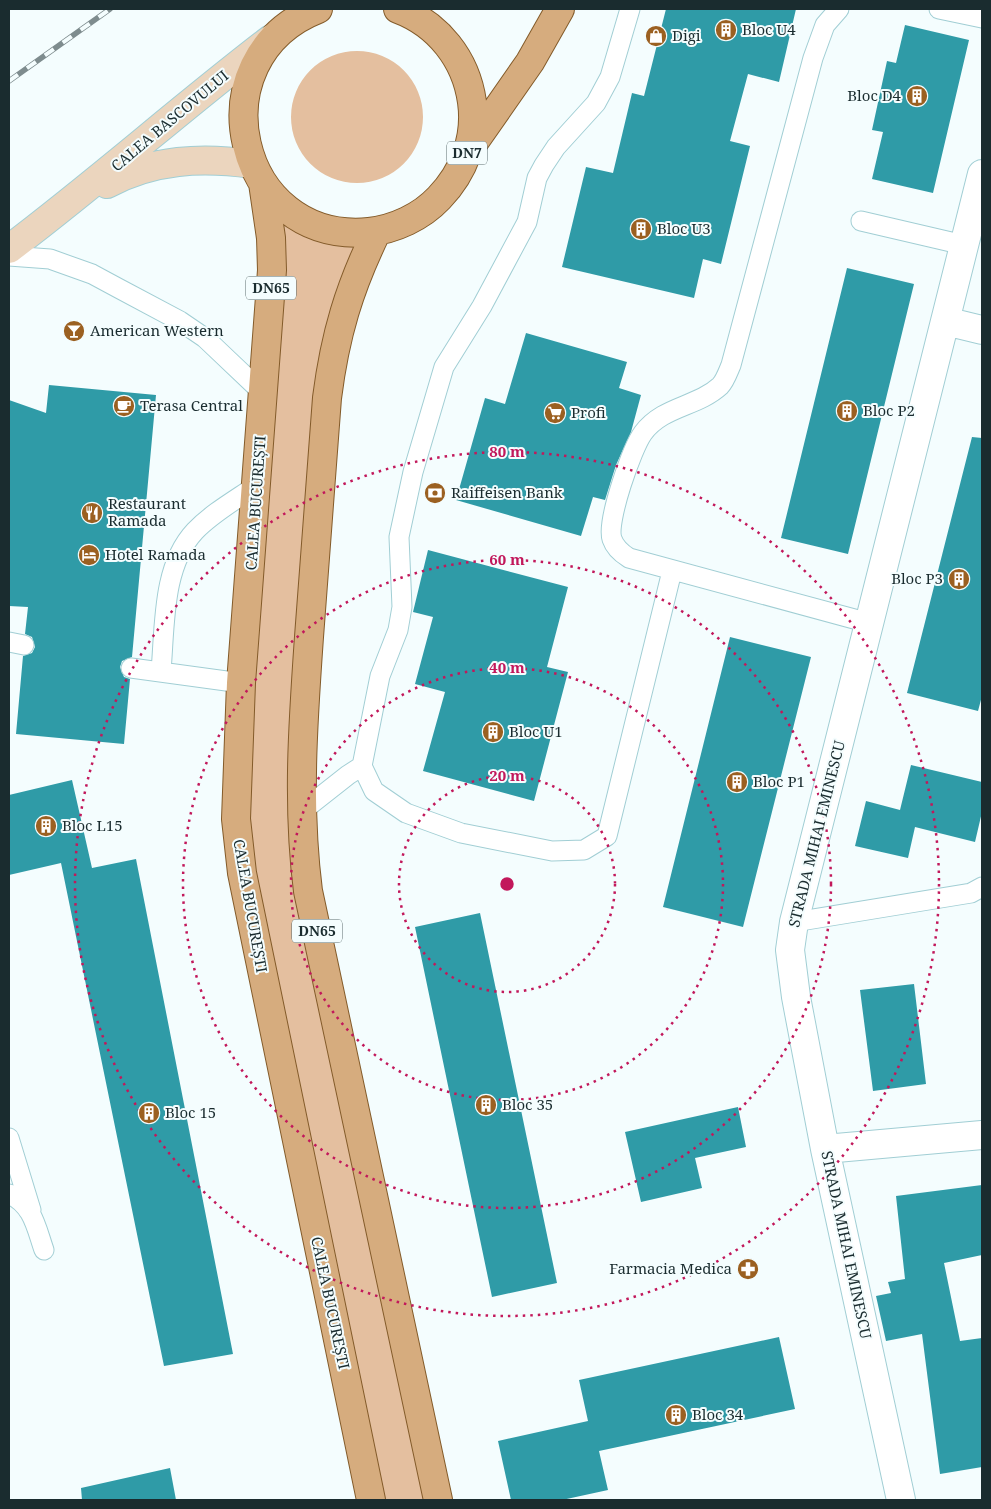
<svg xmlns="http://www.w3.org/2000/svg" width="991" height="1509" font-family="'Noto Serif',serif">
  <rect width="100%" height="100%" fill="#f4fdfe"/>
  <!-- green -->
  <path fill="#e4bf9f" d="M291 117a66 66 0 1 1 132 0a66 66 0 1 1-132 0Z
    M 263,183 L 358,233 L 345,307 L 300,777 L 438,1500 L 371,1500 L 242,873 Z"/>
  <!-- building -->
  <path fill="#2f9ba7" d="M 666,9 L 796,9 L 779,82 L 748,74 L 730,141 L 750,146 L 721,264 L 703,259 L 694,298 L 562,267 L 586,167 L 613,173 L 632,93 L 644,96 Z
    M 905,25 L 969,40 L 933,193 L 872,179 L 883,132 L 872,130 L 887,61 L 896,63 Z
    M 847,268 L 914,284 L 848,554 L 781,538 Z
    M 526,333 L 627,362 L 619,388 L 641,395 L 631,432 L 616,465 L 605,500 L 593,497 L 581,536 L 456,500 L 485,398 L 505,404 Z
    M 49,385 L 156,395 L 132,657 L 122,661 L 120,667 L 124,677 L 130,679 L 124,744 L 16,734 L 23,656 L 32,653 L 35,647 L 32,637 L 25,634 L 28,607 L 9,606 L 9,400 L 46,413 Z
    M 972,437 L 982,438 L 982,696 L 978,711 L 907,693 Z
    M 428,550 L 568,587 L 547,667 L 568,672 L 534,801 L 423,771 L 445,692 L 415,684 L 433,617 L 413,612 Z
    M 730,637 L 811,657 L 743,927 L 663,907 Z
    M 911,765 L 982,782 L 982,812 L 975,842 L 915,827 L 908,858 L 855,846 L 866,801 L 900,810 Z
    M 72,780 L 92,868 L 136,859 L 233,1354 L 164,1366 L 61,863 L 9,875 L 9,795 Z
    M 480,913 L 557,1283 L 492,1297 L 415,927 Z
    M 914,984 L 926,1084 L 873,1091 L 860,990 Z
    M 738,1107 L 746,1147 L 695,1158 L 702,1188 L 641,1202 L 625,1132 Z
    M 982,1185 L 982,1255 L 944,1263 L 960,1341 L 982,1338 L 982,1467 L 940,1474 L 922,1334 L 886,1341 L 876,1296 L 891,1293 L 888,1282 L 905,1279 L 896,1196 Z
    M 779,1337 L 795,1409 L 599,1451 L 608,1490 L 562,1500 L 511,1500 L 498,1441 L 588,1421 L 579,1380 Z
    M 170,1468 L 176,1500 L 82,1500 L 81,1488 Z"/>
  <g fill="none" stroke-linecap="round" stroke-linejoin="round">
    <!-- lane casing -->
    <g stroke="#a1ced4" stroke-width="21">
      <path id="lane" d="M 630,9 L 610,77 L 596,103 L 556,147 L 544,165 L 537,178 L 527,222 L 482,306 L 444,367 L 413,472 L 399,537 L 402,607 L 398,630 L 380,676 L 362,766 L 374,791 L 406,813 L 461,833 L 552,851 L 584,850 L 607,836 L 672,571
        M 839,9 L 825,25 L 813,58 L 731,365 C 728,372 725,381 720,386 C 697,407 663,406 643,433 C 632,448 606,522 612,539 C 615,548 621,553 629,558 L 869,623
        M 939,9 L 982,18
        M 861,221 L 964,245
        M 9,256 L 50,259 L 92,274 L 118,288 L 180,321 L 205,338 L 264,394
        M 9,642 L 24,645
        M 131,668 L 241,683
        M 161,671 C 165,626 162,566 195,531 C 212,513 237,499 257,485
        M 301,812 L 348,775 L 362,766
        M 794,922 L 971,893 L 982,887
        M 9,1138 L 31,1210
        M 9,1194 C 33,1205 36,1227 44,1250"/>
    </g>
    <!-- street casing -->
    <g stroke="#a1ced4" stroke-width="30">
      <path id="street" d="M 945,321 L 982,330
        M 825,1149 L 982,1135
        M 901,1500 L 825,1149 L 796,997 L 790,950 L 794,922 L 982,174"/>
    </g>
    <!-- secondary casing -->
    <g stroke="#a1ced4" stroke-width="30">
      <path id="secondary" d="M 107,184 C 153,159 202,157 252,164
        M 9,249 C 98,182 182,107 271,39"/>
    </g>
    <!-- primary casing -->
    <g stroke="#835b2a" stroke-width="30">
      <path id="primary" d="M 318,9 C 193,58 236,245 369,232 C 395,229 421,217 439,198 C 464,172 477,138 472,102 C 466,59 438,24 398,9
        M 470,148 L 530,62 L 560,9
        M 263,183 L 271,238 L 272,270 L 241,683 L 236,819 L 242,873 L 371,1500
        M 377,231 C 349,288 335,335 327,398 C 321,477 315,557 309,637 C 303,722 297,806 308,891 L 438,1500"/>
    </g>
    <!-- lane -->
    <use href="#lane" stroke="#fff" stroke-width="19"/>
    <!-- street -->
    <use href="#street" stroke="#fff" stroke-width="28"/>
    <!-- secondary -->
    <use href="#secondary" stroke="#ebd5be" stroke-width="28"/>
    <!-- primary -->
    <use href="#primary" stroke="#d6ac7e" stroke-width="28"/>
    <!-- rail casing -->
    <g stroke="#7e8c8e" stroke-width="5.5">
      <path id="rail" d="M 9,81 L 110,9"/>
    </g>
    <!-- rail -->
    <use href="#rail" stroke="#f4fdfe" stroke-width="4" stroke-dasharray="11" stroke-linecap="butt"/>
  </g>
  <!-- distance rings -->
  <g fill="none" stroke="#c2185b" stroke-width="2.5" stroke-dasharray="2.5 5">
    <circle cx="507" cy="884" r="108"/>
    <circle cx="507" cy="884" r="216"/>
    <circle cx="507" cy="884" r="324"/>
    <circle cx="507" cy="884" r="432"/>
  </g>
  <!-- icons -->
  <defs>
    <g id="building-disc" transform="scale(1.125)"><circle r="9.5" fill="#9b6021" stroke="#f4fdfe"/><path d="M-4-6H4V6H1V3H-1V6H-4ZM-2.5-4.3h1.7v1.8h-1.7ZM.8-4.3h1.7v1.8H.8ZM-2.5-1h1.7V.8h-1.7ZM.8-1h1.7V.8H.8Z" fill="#fff"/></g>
    <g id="shop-disc" transform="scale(1.125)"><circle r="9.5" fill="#9b6021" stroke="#f4fdfe"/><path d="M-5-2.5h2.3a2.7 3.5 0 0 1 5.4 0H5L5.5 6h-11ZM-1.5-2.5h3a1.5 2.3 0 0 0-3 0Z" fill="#fff"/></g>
    <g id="bar-disc" transform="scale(1.125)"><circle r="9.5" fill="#9b6021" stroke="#f4fdfe"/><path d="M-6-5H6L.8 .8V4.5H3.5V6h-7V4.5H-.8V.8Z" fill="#fff"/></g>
    <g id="cafe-disc" transform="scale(1.125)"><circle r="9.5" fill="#9b6021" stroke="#f4fdfe"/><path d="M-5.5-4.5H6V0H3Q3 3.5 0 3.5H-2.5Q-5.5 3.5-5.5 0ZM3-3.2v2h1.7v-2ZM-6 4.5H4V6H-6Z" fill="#fff"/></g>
    <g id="supermarket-disc" transform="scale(1.125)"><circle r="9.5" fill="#9b6021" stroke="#f4fdfe"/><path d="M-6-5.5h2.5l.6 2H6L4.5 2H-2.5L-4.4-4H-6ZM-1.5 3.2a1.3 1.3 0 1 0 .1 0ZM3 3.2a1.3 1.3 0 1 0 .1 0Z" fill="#fff"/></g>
    <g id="bank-disc" transform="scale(1.125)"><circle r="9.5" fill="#9b6021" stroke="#f4fdfe"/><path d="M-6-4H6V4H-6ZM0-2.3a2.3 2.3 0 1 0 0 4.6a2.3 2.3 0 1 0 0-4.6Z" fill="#fff"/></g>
    <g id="restaurant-disc" transform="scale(1.125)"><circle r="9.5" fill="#9b6021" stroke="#f4fdfe"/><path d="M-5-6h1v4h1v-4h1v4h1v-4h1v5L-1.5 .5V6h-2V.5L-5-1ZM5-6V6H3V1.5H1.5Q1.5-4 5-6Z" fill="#fff"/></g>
    <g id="hotel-disc" transform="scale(1.125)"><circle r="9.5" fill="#9b6021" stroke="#f4fdfe"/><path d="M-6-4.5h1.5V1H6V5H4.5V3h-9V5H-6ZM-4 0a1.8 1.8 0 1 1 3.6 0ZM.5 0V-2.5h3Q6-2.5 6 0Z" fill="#fff"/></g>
    <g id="pharmacy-disc" transform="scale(1.125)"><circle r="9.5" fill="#9b6021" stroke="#f4fdfe"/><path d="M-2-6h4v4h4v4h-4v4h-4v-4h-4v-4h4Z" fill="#fff"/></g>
  </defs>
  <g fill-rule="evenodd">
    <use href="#building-disc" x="726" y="30"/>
    <use href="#shop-disc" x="656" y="36"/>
    <use href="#building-disc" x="917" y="96"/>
    <use href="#building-disc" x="641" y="229"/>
    <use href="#bar-disc" x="74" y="331"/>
    <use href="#cafe-disc" x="124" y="406"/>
    <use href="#building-disc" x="847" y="411"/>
    <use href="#supermarket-disc" x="555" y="413"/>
    <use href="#bank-disc" x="435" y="493"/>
    <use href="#restaurant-disc" x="92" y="513"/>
    <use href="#hotel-disc" x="89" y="555"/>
    <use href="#building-disc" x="959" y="579"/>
    <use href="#building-disc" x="493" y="732"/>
    <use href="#building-disc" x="737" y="782"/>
    <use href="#building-disc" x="46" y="826"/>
    <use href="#building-disc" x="486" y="1105"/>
    <use href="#building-disc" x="149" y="1113"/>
    <use href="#pharmacy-disc" x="748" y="1269"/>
    <use href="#building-disc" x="676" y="1415"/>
  </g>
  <g text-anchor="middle" stroke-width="4" stroke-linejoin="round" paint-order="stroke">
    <!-- shield labels -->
    <g fill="#f4fdfe" stroke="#5b6b6d" stroke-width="1">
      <rect x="447" y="141.5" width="40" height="23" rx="4"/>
      <rect x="246" y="276.5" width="50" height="23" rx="4"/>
      <rect x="292" y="919.5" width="50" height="23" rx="4"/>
    </g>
    <g font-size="14" font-weight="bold" fill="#1a2c2f">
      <text x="467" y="158">DN7</text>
      <text x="271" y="293">DN65</text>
      <text x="317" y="936">DN65</text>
    </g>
    <!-- poi labels -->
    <g font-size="15" fill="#1a2c2f" stroke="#f4fdfe" text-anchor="start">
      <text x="742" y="35">Bloc U4</text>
      <text x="672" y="41">Digi</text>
      <text x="901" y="101" text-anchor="end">Bloc D4</text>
      <text x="657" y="234">Bloc U3</text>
      <text x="90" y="336">American Western</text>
      <text x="140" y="411">Terasa Central</text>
      <text x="863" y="416">Bloc P2</text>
      <text x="571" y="418">Profi</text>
      <text x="451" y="498">Raiffeisen Bank</text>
      <text x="108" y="509">Restaurant<tspan x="108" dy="17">Ramada</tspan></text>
      <text x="105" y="560">Hotel Ramada</text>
      <text x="943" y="584" text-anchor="end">Bloc P3</text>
      <text x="509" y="737">Bloc U1</text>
      <text x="753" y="787">Bloc P1</text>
      <text x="62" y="831">Bloc L15</text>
      <text x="502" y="1110">Bloc 35</text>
      <text x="165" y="1118">Bloc 15</text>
      <text x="732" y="1274" text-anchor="end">Farmacia Medica</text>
      <text x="692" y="1420">Bloc 34</text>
    </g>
    <!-- street labels -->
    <g font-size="15" fill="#1a2c2f" stroke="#f4fdfe">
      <text transform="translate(170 121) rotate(-40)" y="5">CALEA BASCOVULUI</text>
      <text transform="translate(256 503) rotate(-86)" y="5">CALEA BUCUREȘTI</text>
      <text transform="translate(817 834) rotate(-76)" y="5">STRADA MIHAI EMINESCU</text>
      <text transform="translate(250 906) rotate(80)" y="5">CALEA BUCUREȘTI</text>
      <text transform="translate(846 1245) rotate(78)" y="5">STRADA MIHAI EMINESCU</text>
      <text transform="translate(330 1303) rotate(78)" y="5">CALEA BUCUREȘTI</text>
    </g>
  </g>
  <circle cx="507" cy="884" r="8" fill="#c2185b" stroke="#f4fdfe" stroke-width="2.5"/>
  <g font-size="15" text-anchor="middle" font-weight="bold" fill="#c2185b" stroke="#f4fdfe" stroke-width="4" stroke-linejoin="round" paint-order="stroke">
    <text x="507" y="457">80 m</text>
    <text x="507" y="565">60 m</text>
    <text x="507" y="673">40 m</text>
    <text x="507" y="781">20 m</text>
  </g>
  <!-- border -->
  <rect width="991" height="1509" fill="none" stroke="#1a2c2f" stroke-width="20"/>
</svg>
